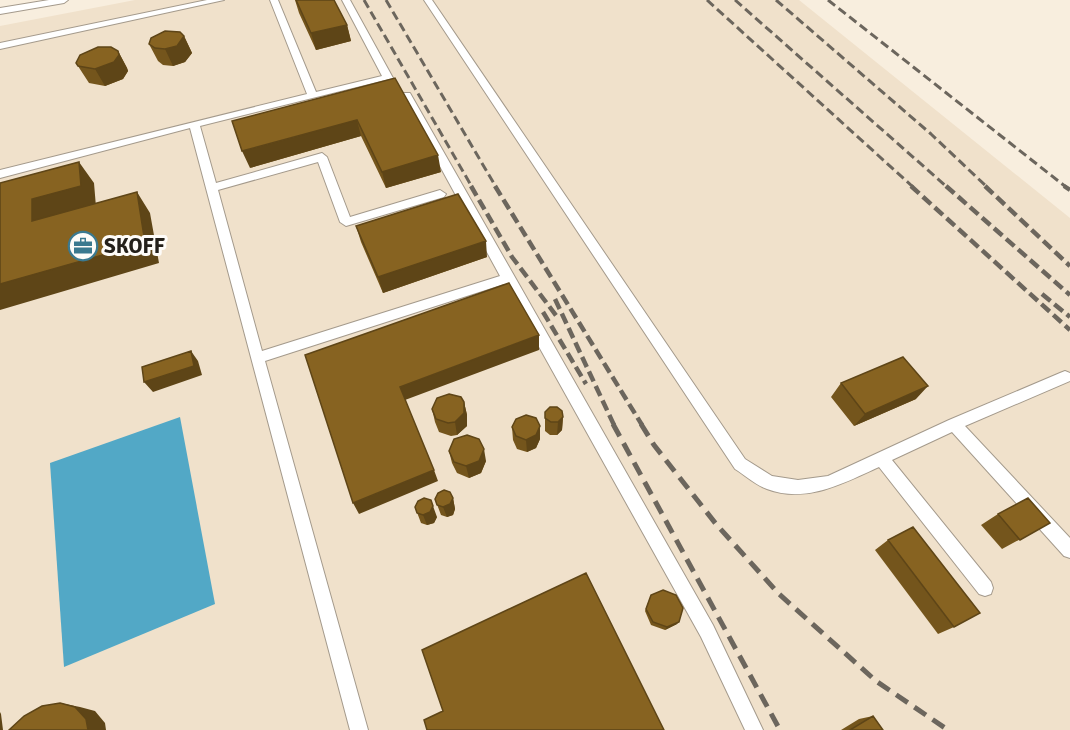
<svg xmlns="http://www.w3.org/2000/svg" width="1070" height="730" font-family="Signika,sans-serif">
  <rect width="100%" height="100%" fill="#f8eede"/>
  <!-- built -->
  <path fill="#f0e1cb" d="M 135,0 L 799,0 L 1070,218 L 1070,730 L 0,730 L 0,26 Z"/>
  <!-- water -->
  <path fill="#52a8c6" d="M 180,417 L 215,604 L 64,667 L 50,463 Z"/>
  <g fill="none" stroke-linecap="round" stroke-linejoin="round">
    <!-- lane casing -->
    <g stroke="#a49a8c" stroke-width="2">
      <path id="lane" d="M 49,0 L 68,0 L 64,3 L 0,14 L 0,8 Z
        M 207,0 L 224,0 L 0,49 L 0,43 Z
        M 270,0 L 278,0 L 316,92 L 382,76 L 342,0 L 350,0 L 393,78 L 200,126 L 216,183 L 322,153 L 327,157 L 350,217 L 440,190 L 446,194 L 444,197 L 346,226 L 340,222 L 318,162 L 218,190 L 262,351 L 500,276 L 401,95 L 402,93 L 410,93 L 713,625 L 763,730 L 745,730 L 701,637 L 504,284 L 265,361 L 368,730 L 350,730 L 190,128 L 0,178 L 0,170 L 307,94 Z
        M 424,0 L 432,0 L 745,459 L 772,476 L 798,480 L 828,476 L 949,420 L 1060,373 L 1065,371 L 1070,373 L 1070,381 L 965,426 L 1070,538 L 1070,558 L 1064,556 L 952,432 L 892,460 L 991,582 L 993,588 L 991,594 L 985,596 L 979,594 L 879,467 C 844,483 806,504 767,489 C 755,485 745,475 735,469 Z"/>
    </g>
    <!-- lane -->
    <use href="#lane" fill="#fff" fill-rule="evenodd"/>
    <!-- rail-far2 -->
    <path stroke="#6c665d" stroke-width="3" stroke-dasharray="9 4.5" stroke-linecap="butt" d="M 364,0 L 472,187
      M 386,0 L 496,187
      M 707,0 L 913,187
      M 735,0 L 947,187
      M 776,0 L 931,134 L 987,187
      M 828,0 L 1066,187"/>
    <!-- rail-far1 -->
    <path stroke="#6c665d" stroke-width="4.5" stroke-dasharray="11 5" stroke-linecap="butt" d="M 471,186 L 512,257 L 558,318
      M 495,186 L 642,425
      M 911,186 L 1070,330
      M 946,186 L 1070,295
      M 985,186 L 1070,266
      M 1064,186 L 1070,190
      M 1042,294 L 1070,317
      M 555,299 L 614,425
      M 543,312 L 586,384"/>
    <!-- rail -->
    <path stroke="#6c665d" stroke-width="5" stroke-dasharray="14 8" stroke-linecap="butt" d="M 613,424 L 780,730
      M 641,424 L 654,445 L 716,524 L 779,594 L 876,681 L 948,730"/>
  </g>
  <!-- wall -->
  <path fill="#74551c" d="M 295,0 L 334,0 L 347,25 L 351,41 L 316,50 L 299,13 Z
    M 184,36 L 192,53 L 185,62 L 173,66 L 163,65 L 158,61 L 149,44 Z
    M 118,51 L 127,68 L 128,71 L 123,79 L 105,86 L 89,83 L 76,63 Z
    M 395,78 L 441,172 L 386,188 L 361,136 L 250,168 Z
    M 356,226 L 487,257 L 383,293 L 361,242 Z
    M 841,383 L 916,399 L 854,426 L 831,397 Z
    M 464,402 L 467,415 L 467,426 L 457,435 L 451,436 L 439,432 L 435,422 L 432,409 Z
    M 545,412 L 563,417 L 562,430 L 557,435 L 550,435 L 545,431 Z
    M 540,426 L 540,439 L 536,448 L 527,452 L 517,449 L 513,440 L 512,427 Z
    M 449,451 L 486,461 L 481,473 L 469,478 L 457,473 L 452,463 Z
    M 453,498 L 455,509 L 453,515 L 447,517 L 441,515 L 435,499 Z
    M 415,507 L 437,517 L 434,523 L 427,525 L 421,523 Z
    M 998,514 L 1050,523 L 1002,549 L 981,525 Z
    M 888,540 L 954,627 L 938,634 L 875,550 Z
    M 651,595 L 677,624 L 665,630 L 651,625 L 645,611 Z
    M 873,716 L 883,730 L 841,730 L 859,719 Z"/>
  <!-- shaded-wall -->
  <path fill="#5e4517" d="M 347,25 L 351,41 L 316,50 L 311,33 Z
    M 184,36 L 192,53 L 185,62 L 173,66 L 165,49 Z
    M 118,51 L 127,68 L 128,71 L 123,79 L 105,86 L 95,69 Z
    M 357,120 L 361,136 L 250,168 L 242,151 Z
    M 438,155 L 441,172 L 386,188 L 382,172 Z
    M 79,162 L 94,183 L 96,207 L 32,221 L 32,199 Z
    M 137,192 L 150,213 L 159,263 L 0,310 L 0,284 Z
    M 486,241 L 487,257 L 383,293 L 378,277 Z
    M 539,335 L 539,350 L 405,400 L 400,387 Z
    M 191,351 L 198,361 L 202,375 L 153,392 L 144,382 Z
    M 928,386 L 916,399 L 854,426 L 865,414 Z
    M 464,402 L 467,415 L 467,426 L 457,435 L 455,422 Z
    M 563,417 L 562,430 L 557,435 L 558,422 Z
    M 540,426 L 540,439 L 536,448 L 527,452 L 526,440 Z
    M 484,449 L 486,461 L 481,473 L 469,478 L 466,466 Z
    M 434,470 L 438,481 L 359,514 L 353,503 Z
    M 453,498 L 455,509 L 453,515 L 447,517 L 443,507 Z
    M 433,506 L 437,517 L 434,523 L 427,525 L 423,515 Z
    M 679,622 L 677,624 L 665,630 L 667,627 Z
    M 60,703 L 80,707 L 95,711 L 105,723 L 106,730 L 88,730 Z
    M 0,712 L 1,714 L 3,730 L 0,730 Z"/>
  <!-- building -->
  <path fill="#876321" stroke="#5e4517" stroke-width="1.5" d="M 296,0 L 334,0 L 347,25 L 311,33 Z
    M 165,31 L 180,32 L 184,36 L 177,46 L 165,49 L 155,48 L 149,44 L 151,38 Z
    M 98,47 L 111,47 L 118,51 L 119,55 L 114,62 L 95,69 L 78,66 L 76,63 L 80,55 Z
    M 395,78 L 438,155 L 382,172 L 357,120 L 242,151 L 232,121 Z
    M 79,162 L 81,186 L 32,199 L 32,221 L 137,192 L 145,243 L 0,284 L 0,183 Z
    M 458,194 L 486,241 L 378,277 L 356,226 Z
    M 509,283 L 539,335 L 400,387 L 434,470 L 353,503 L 305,355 Z
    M 191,351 L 194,366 L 144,382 L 142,367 Z
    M 903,357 L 928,386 L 865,414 L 841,383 Z
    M 449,394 L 461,397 L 464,402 L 464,413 L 455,422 L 448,423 L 436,419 L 432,409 L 437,398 Z
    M 550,407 L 557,407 L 562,411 L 563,417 L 558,422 L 551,422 L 545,418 L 545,412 Z
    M 526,415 L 536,418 L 540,426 L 536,435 L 526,440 L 516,436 L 512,427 L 516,419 Z
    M 467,435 L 479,439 L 484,449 L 479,461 L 466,466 L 454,462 L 449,451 L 454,439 Z
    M 444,490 L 450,492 L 453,498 L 450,504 L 443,507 L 437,505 L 435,499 L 438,493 Z
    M 424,498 L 431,500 L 433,506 L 430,512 L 423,515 L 417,513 L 415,507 L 418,501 Z
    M 1028,498 L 1050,523 L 1020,540 L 998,514 Z
    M 913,527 L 980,613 L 954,627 L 888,540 Z
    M 586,573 L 664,730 L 427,730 L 424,720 L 443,711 L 422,650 Z
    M 663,590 L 676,595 L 683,608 L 679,622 L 667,627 L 653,622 L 646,609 L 651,595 Z
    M 60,703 L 75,707 L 86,719 L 88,730 L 9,730 L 24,716 L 42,706 Z
    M 873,716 L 883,730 L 850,730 Z"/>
  <!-- icons -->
  <defs>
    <g id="office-ring" transform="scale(1.5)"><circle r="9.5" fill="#fefcf9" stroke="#3b798f" stroke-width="1.5"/><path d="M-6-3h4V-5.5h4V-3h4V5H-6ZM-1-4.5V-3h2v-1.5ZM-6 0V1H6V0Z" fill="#3b798f"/></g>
  </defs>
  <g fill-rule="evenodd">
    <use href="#office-ring" x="83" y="246"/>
  </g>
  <g text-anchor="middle" stroke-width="6" stroke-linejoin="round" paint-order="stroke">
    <!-- poi labels -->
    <g font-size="21" font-weight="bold" fill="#24201a" stroke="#fefcf9" text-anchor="start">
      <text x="104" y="253">SKOFF</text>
    </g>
  </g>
</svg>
